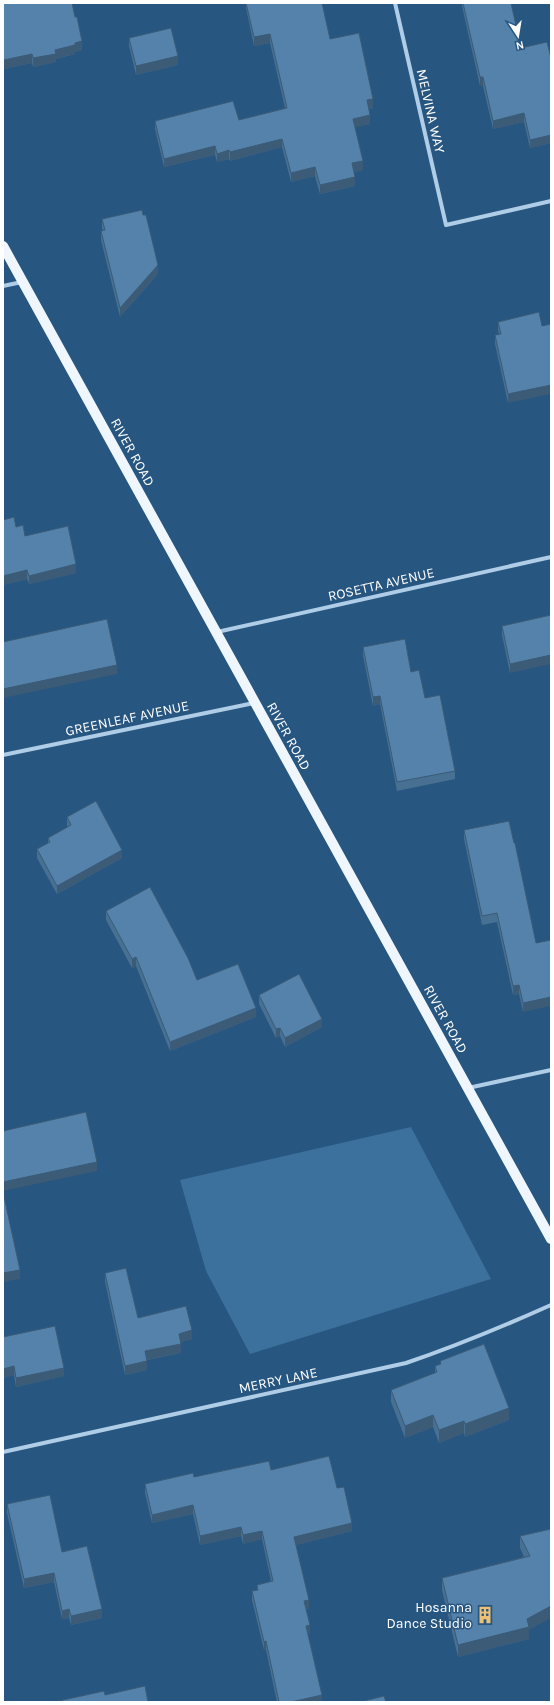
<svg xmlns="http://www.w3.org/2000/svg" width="554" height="1705" font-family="Karla,sans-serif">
  <rect width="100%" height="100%" fill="#275680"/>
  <!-- green -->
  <path fill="#3c709d" d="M 411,1127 L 491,1279 L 250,1354 L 206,1271 L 180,1180 Z"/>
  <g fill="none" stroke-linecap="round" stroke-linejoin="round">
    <!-- street -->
    <path stroke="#afcde6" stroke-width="4" d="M 395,3 L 446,225 L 551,201
      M 3,286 L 22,282
      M 217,632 L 551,557
      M 3,755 L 254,703
      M 468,1088 L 551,1070
      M 3,1452 L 406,1363 C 456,1346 504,1326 551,1305"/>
    <!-- primary -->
    <path stroke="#eff6fd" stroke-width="10" d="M 3,246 L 551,1239"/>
  </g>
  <!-- wall -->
  <path fill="#487092" d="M 3,3 L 82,50 L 75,52 L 75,54 L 56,59 L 56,62 L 33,67 L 32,63 L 4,69 L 3,64 Z
    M 246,3 L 322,3 L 330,39 L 373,108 L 368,109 L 370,124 L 355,127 L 363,170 L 354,172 L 355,186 L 320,194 L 315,176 L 291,182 L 282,147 L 230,161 L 229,159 L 217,162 L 215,155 L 164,167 L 155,129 L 155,121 L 239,120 L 285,108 L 270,43 L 254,46 L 246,8 Z
    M 462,3 L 463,3 L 521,48 L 551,58 L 551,143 L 530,148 L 524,122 L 493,129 L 483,86 L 480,86 L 462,6 Z
    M 129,38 L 178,65 L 136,75 L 129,46 Z
    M 143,215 L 158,274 L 120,317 L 101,240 L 101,231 L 103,231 L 102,228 L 102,219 Z
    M 498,322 L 542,326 L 508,403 L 495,344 L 495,335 L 499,335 L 498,330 Z
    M 3,520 L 16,527 L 25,536 L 76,573 L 29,584 L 27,579 L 3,585 Z
    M 551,615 L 510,673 L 502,635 L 502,626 Z
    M 363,647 L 411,672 L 425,698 L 455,771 L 455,779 L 397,791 L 380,704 L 373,706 L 363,656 Z
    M 67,817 L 122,858 L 57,894 L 37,858 L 37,849 L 48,843 L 48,838 L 68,827 L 67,826 Z
    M 464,830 L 536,943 L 523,1012 L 519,994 L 513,995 L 497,922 L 482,925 L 464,839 Z
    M 106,911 L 197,980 L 256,1017 L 170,1051 L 136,966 L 132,968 L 106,920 Z
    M 259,995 L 322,1027 L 285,1047 L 280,1036 L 276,1038 L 259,1004 Z
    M 105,1273 L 138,1318 L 192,1339 L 181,1342 L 181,1353 L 147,1360 L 147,1370 L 125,1375 L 105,1282 Z
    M 3,1337 L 64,1376 L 16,1387 L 14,1375 L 3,1378 Z
    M 440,1361 L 509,1420 L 465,1437 L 464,1433 L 439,1443 L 433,1427 L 405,1438 L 391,1402 L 391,1390 L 435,1373 L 435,1366 L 440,1364 Z
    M 271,1470 L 337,1488 L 352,1531 L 296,1545 L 309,1608 L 306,1609 L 310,1634 L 308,1634 L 322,1702 L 277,1702 L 266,1650 L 264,1650 L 252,1600 L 252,1591 L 257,1590 L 257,1585 L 271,1581 L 262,1539 L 243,1544 L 241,1536 L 200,1545 L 193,1514 L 152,1523 L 145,1493 L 145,1484 L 194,1477 Z
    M 7,1504 L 62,1552 L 102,1618 L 71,1625 L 69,1618 L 62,1619 L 54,1582 L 24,1588 L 7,1513 Z
    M 551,1529 L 529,1630 L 529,1639 L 458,1657 L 442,1590 L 442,1578 L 524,1557 L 520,1548 L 520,1536 Z"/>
  <!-- shaded-wall -->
  <path fill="#3b5b77" d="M 270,34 L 270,43 L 254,46 L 254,37 Z
    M 82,41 L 82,50 L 75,52 L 75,54 L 56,59 L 56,62 L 33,67 L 33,58 L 75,43 Z
    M 32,54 L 32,63 L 4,69 L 4,60 Z
    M 178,56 L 178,65 L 136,75 L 136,66 Z
    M 480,77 L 483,77 L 483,86 L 480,86 Z
    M 373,99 L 373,108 L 367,109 L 367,100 Z
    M 524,113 L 524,122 L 493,129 L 493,121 Z
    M 370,115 L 370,124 L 353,128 L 353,119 Z
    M 551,135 L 551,143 L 530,148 L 530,140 Z
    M 282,139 L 282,147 L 230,161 L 230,152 Z
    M 215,146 L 215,155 L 164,167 L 164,159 Z
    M 229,150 L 229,159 L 217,162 L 217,154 Z
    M 363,161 L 363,170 L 352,172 L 352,163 Z
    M 315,167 L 315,176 L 291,182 L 291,173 Z
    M 355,177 L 355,186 L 320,194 L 320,185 Z
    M 158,265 L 158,274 L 120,317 L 120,308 Z
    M 551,385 L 551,394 L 508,403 L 508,394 Z
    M 76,564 L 76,573 L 29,584 L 29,576 Z
    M 27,570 L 27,579 L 3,585 L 3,576 Z
    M 551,655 L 551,664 L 510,673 L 510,664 Z
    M 117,665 L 117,674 L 3,698 L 3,689 Z
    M 380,696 L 380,704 L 373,706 L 373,697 Z
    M 122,850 L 122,858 L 57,894 L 57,886 Z
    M 136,957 L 136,966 L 132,968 L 132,959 Z
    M 519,985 L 519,994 L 513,995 L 513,986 Z
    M 551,997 L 551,1006 L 523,1012 L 523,1003 Z
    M 256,1008 L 256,1017 L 170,1051 L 170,1042 Z
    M 322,1019 L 322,1027 L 285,1047 L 285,1038 Z
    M 280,1028 L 280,1036 L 276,1038 L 276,1029 Z
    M 97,1162 L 97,1171 L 3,1191 L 3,1182 Z
    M 20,1270 L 20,1279 L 3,1282 L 3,1273 Z
    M 192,1330 L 192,1339 L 179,1343 L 179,1334 Z
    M 181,1344 L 181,1353 L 145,1360 L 145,1351 Z
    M 147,1361 L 147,1370 L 125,1375 L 125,1366 Z
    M 14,1366 L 14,1375 L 3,1378 L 3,1369 Z
    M 64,1368 L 64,1376 L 16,1387 L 16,1378 Z
    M 509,1408 L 509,1420 L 465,1437 L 465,1424 Z
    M 433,1415 L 433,1427 L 405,1438 L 405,1426 Z
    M 464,1421 L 464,1433 L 439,1443 L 439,1430 Z
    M 193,1505 L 193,1514 L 152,1523 L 152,1515 Z
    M 352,1523 L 352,1531 L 294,1546 L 294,1537 Z
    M 241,1527 L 241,1536 L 200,1545 L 200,1536 Z
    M 262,1531 L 262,1539 L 243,1544 L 243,1535 Z
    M 54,1573 L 54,1582 L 24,1588 L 24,1579 Z
    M 309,1600 L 309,1608 L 304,1610 L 304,1601 Z
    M 551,1606 L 551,1618 L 529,1630 L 529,1639 L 458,1657 L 458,1645 L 527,1619 Z
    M 69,1609 L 69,1618 L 62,1619 L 62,1611 Z
    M 102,1609 L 102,1618 L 71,1625 L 71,1616 Z
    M 310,1625 L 310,1634 L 306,1634 L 306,1626 Z
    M 266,1641 L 266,1650 L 264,1650 L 264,1642 Z
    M 322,1695 L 322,1702 L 291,1702 Z"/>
  <!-- building -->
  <path fill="#5482aa" stroke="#3b5b77" d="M 3,3 L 72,3 L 75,17 L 77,17 L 82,41 L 75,43 L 75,45 L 55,50 L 56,54 L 33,58 L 32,54 L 4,60 L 3,55 Z
    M 246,3 L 322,3 L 330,39 L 359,33 L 373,99 L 367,100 L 370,115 L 353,119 L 363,161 L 352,163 L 355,177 L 320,185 L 315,167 L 291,173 L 282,139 L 230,152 L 229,150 L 217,154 L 215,146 L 164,159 L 155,121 L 233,101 L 239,120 L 287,108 L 270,34 L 254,37 Z
    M 463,3 L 511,3 L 521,48 L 547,42 L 551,58 L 551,135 L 530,140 L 524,113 L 493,121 L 483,77 L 480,77 Z
    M 171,28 L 178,56 L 136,66 L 129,38 Z
    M 142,210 L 143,215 L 146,215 L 158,265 L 120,308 L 101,231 L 105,230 L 102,219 Z
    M 539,312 L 542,326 L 551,324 L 551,385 L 508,394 L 495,335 L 501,334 L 498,322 Z
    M 14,517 L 16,527 L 23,525 L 25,536 L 68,526 L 76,564 L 29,576 L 27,570 L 3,576 L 3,520 Z
    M 551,615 L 551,655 L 510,664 L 502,626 Z
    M 107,619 L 117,665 L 3,689 L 3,642 Z
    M 405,639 L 411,672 L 419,670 L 425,698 L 440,695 L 455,771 L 397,782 L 380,696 L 373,697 L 363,647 Z
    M 96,801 L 122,850 L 57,886 L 37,849 L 50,842 L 48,838 L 71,825 L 67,817 Z
    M 509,821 L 514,843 L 515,843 L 536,943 L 551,940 L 551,997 L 523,1003 L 519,985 L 513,986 L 497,913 L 482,916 L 464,830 Z
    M 150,887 L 188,958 L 197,980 L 238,964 L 256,1008 L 170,1042 L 136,957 L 132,959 L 106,911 Z
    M 299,974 L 322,1019 L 285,1038 L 280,1028 L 276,1029 L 259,995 Z
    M 86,1112 L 97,1162 L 3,1182 L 3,1131 Z
    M 3,1192 L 20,1270 L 3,1273 Z
    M 126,1268 L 138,1318 L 186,1306 L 192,1330 L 179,1334 L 181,1344 L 145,1351 L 147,1361 L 125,1366 L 105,1273 Z
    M 55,1326 L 64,1368 L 16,1378 L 14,1366 L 3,1369 L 3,1337 Z
    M 484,1344 L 509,1408 L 465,1424 L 464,1421 L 439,1430 L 433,1415 L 405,1426 L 391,1390 L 437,1372 L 435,1366 L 441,1364 L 440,1361 Z
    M 329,1456 L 337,1488 L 344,1487 L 352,1523 L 294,1537 L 309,1600 L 304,1601 L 310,1625 L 306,1626 L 322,1695 L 291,1702 L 279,1702 L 266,1641 L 264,1642 L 252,1591 L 258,1590 L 257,1585 L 273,1581 L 262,1531 L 243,1535 L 241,1527 L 200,1536 L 193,1505 L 152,1515 L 145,1484 L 193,1473 L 194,1477 L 269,1461 L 271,1470 Z
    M 50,1495 L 62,1552 L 87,1546 L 102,1609 L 71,1616 L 69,1609 L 62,1611 L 54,1573 L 24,1579 L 7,1504 Z
    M 551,1529 L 551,1606 L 527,1619 L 529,1627 L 458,1645 L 442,1578 L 530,1556 L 520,1536 Z
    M 145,1686 L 148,1702 L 54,1702 L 104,1691 L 105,1695 Z
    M 384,1696 L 386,1702 L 360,1702 Z"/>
  <!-- icons -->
  <defs>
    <g id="building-bare" transform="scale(1.38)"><path d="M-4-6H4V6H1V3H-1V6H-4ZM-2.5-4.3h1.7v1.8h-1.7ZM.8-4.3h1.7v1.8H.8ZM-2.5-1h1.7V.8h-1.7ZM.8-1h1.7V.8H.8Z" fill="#eec075" stroke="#275680" stroke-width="2.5" paint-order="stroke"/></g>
  </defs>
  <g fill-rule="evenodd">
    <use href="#building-bare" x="485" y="1615"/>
  </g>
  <g text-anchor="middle" stroke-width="3" stroke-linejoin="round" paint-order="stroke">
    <!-- street labels -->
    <g font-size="14" fill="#fff" stroke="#275680">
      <text transform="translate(431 111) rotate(77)" y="5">MELVINA WAY</text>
      <text transform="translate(133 452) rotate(61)" y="5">RIVER ROAD</text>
      <text transform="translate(381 584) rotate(-13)" y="5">ROSETTA AVENUE</text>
      <text transform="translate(127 718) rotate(-12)" y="5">GREENLEAF AVENUE</text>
      <text transform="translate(289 736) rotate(61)" y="5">RIVER ROAD</text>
      <text transform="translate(446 1019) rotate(61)" y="5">RIVER ROAD</text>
      <text transform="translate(278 1380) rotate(-12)" y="5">MERRY LANE</text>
    </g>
    <!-- poi labels -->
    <g font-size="14" fill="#fff" stroke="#275680" text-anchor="end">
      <text x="472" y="1612">Hosanna<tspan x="472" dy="16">Dance Studio</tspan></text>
    </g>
  </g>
  <!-- border -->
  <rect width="554" height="1705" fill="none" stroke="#ffffff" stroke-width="8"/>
  <!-- north arrow -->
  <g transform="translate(518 36) rotate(168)" stroke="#275680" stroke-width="3" paint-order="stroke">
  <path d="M0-3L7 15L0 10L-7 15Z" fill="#ffffff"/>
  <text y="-6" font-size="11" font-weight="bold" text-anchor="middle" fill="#ffffff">N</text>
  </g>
</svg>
